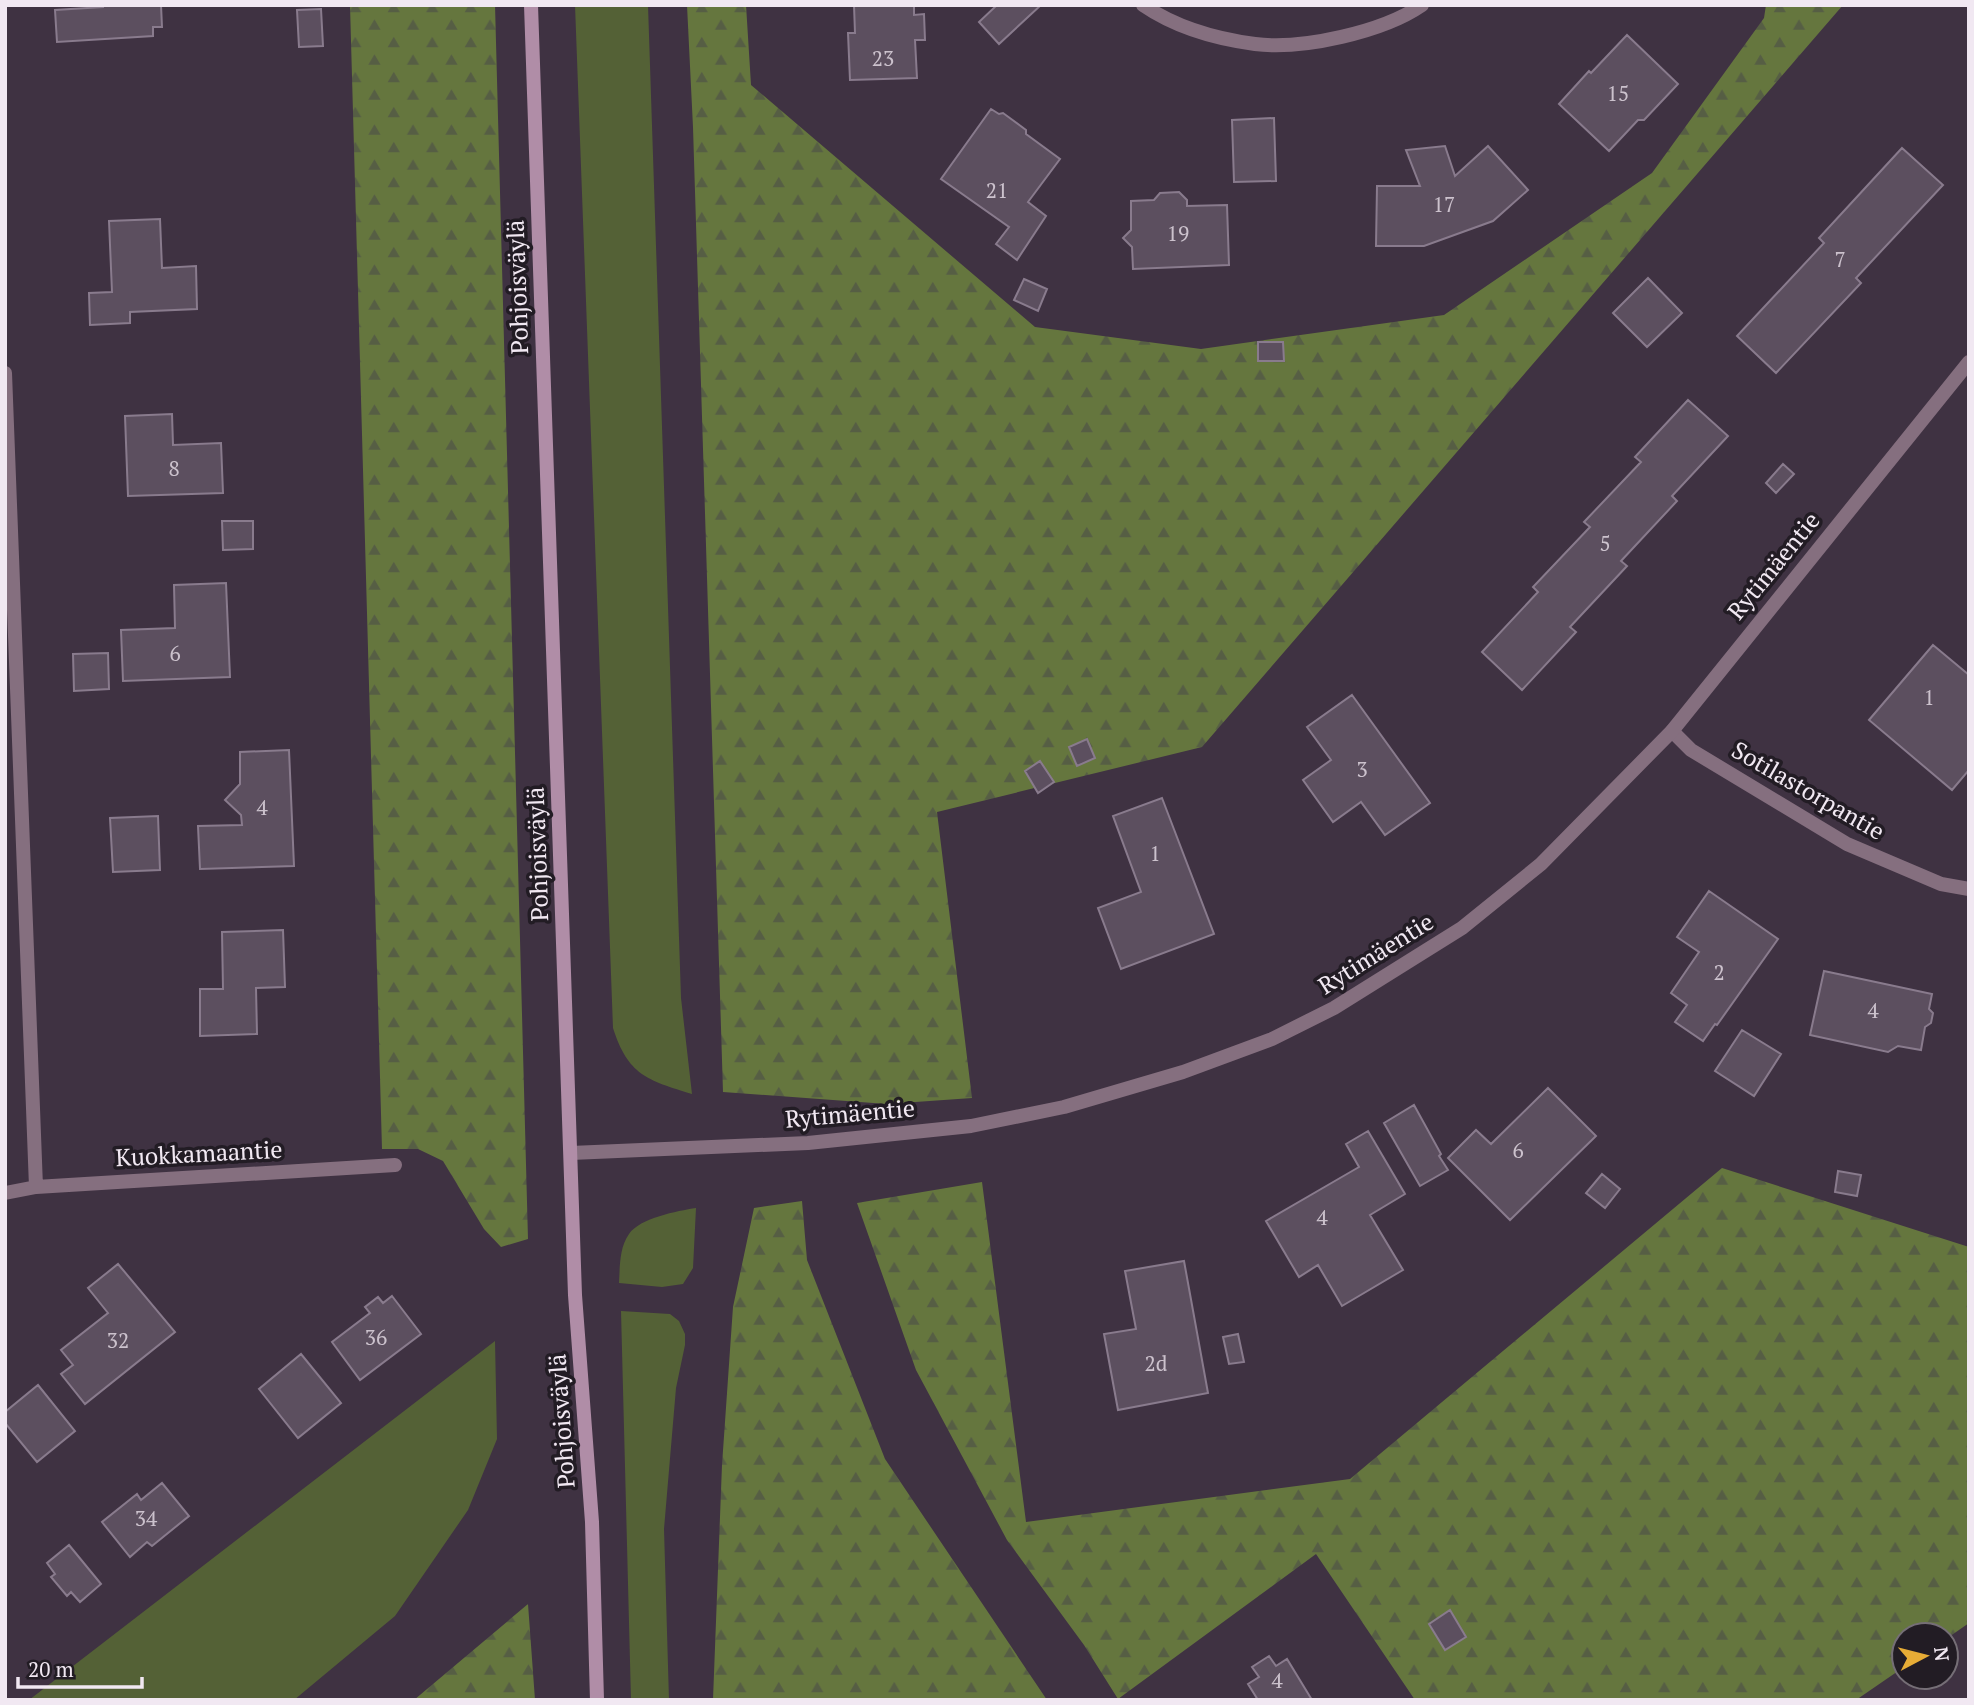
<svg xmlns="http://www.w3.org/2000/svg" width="1974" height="1705" font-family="'PT Serif',serif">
  <defs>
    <pattern id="forest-firs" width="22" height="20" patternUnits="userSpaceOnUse" patternTransform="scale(1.75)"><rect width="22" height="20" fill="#65763e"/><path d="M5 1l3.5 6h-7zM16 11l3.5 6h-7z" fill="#565e44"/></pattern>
  </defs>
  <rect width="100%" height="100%" fill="#3f3242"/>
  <!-- green -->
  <path fill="#546136" d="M 575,5 L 648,5 L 681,998 L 692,1094 C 647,1080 628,1075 613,1028 Z
    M 696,1208 L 693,1268 L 683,1284 L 662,1287 L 619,1283 C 620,1268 619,1248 629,1234 C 640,1218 677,1211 696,1208 Z
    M 621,1311 L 670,1314 L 679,1321 L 685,1334 L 685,1345 L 676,1388 L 664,1529 L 669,1700 L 631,1700 Z
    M 495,1341 L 497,1439 L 468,1510 L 395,1616 L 294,1700 L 29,1700 Z"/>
  <!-- forest -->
  <path fill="url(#forest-firs)" d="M 350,5 L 495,5 L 528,1239 L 501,1247 L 484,1229 L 443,1161 L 418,1149 L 382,1149 Z
    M 687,5 L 746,5 L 751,85 L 1035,327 L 1201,349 L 1444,315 L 1652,173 L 1764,18 L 1766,5 L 1843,5 L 1202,747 L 937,812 L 972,1098 L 887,1104 L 723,1092 L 693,127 Z
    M 1722,1168 L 1969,1247 L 1969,1623 L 1946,1639 L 1946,1635 L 1904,1635 L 1904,1667 L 1856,1700 L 1415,1700 L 1316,1554 L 1118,1699 L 1084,1645 L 1007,1540 L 916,1370 L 857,1203 L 982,1182 L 1026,1522 L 1350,1479 Z
    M 802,1201 L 807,1260 L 885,1459 L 1047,1700 L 713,1700 L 722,1465 L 733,1307 L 754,1208 Z
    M 528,1604 L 535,1700 L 414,1700 Z"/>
  <!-- building -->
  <path fill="#5c4f5f" stroke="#897b8d" stroke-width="2" d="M 103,5 L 161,5 L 162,27 L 153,27 L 153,36 L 57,42 L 55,10 L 103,7 Z
    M 854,5 L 914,5 L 914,15 L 924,14 L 925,40 L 915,40 L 917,78 L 850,80 L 848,33 L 855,33 Z
    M 997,5 L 1041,5 L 999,44 L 979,22 Z
    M 321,9 L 323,46 L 299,47 L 297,10 Z
    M 1627,35 L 1678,84 L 1644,120 L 1638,120 L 1609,151 L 1559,104 L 1589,71 L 1591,73 Z
    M 991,109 L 999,114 L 1003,113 L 1026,130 L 1026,134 L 1060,159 L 1028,202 L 1046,216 L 1017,260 L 996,244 L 1009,227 L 941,179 Z
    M 1274,118 L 1276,181 L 1234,182 L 1232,120 Z
    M 1445,146 L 1455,176 L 1488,146 L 1528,190 L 1493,221 L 1424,246 L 1376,246 L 1377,186 L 1420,186 L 1406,150 Z
    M 1902,148 L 1943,185 L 1856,278 L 1861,283 L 1776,373 L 1737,336 L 1824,243 L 1819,238 Z
    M 1179,192 L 1187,200 L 1187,206 L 1227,205 L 1229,265 L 1133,269 L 1132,247 L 1123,238 L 1131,230 L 1131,201 L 1154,200 L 1160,193 Z
    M 160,219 L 162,268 L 196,266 L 197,309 L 130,312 L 130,323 L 90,325 L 89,293 L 112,292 L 109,221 Z
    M 1648,278 L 1682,313 L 1647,347 L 1613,313 Z
    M 1024,279 L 1047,289 L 1038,311 L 1014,300 Z
    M 1258,342 L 1283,342 L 1284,361 L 1258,361 Z
    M 1688,400 L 1728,436 L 1672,496 L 1677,501 L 1621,561 L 1627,566 L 1570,627 L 1576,632 L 1522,690 L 1482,652 L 1538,592 L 1533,587 L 1590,527 L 1584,522 L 1641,462 L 1635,457 Z
    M 172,414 L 173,445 L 221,443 L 223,493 L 128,496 L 125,416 Z
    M 1783,464 L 1794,474 L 1776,493 L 1766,483 Z
    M 222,521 L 253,521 L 253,549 L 223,550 Z
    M 226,583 L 230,677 L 123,681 L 121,630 L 175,628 L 174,585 Z
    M 1933,645 L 1969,675 L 1969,770 L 1952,790 L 1869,720 Z
    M 108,653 L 109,689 L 74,691 L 73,654 Z
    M 1352,695 L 1430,803 L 1385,835 L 1361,802 L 1333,822 L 1303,780 L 1331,760 L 1307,727 Z
    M 1087,739 L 1095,758 L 1077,766 L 1069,747 Z
    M 289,750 L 294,866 L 200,869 L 198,826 L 242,825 L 241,815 L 225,800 L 240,784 L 240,752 Z
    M 1040,761 L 1054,782 L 1038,793 L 1025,771 Z
    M 1162,798 L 1214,934 L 1121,969 L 1098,908 L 1141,892 L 1113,816 Z
    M 158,816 L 160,870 L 113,872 L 110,818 Z
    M 1709,891 L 1778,939 L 1717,1025 L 1715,1024 L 1703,1041 L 1675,1022 L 1687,1005 L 1671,993 L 1699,952 L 1677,937 Z
    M 283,930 L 285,987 L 256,988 L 257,1034 L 200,1036 L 200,989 L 223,989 L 222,932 Z
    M 1824,971 L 1932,994 L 1929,1009 L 1933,1013 L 1931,1023 L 1925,1027 L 1921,1050 L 1898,1046 L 1888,1052 L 1810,1035 Z
    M 1742,1030 L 1781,1054 L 1754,1096 L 1715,1071 Z
    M 1548,1088 L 1596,1136 L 1510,1220 L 1448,1158 L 1476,1130 L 1491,1144 Z
    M 1414,1105 L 1441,1154 L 1439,1156 L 1448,1170 L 1420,1186 L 1384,1123 Z
    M 1368,1131 L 1405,1194 L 1370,1215 L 1403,1270 L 1342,1306 L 1318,1265 L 1299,1277 L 1266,1221 L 1359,1167 L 1346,1144 Z
    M 1838,1171 L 1861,1175 L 1857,1196 L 1835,1192 Z
    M 1602,1174 L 1620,1189 L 1605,1208 L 1586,1193 Z
    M 1184,1261 L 1208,1393 L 1118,1410 L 1104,1334 L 1136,1329 L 1125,1271 Z
    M 118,1264 L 175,1332 L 85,1404 L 61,1374 L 73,1365 L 61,1350 L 108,1313 L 88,1288 Z
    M 392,1296 L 421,1334 L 360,1380 L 332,1342 L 370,1313 L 365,1307 L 378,1297 L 383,1303 Z
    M 1238,1334 L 1244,1362 L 1229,1364 L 1223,1337 Z
    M 301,1354 L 341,1403 L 298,1438 L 259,1389 Z
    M 38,1385 L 75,1431 L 37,1462 L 5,1423 L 5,1412 Z
    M 162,1483 L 189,1516 L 152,1546 L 147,1542 L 130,1557 L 102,1522 L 137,1494 L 141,1500 Z
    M 69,1545 L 101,1584 L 80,1602 L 71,1592 L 67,1596 L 51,1577 L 55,1574 L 47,1563 Z
    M 1450,1610 L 1466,1637 L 1445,1650 L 1429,1624 Z
    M 1269,1656 L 1276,1666 L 1287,1659 L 1312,1700 L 1258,1700 L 1248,1684 L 1259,1677 L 1252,1667 Z"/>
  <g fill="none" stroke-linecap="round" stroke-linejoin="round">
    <!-- minor -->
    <path stroke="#856f7f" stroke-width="14" d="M 1143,5 C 1175,27 1217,39 1255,44 C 1302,50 1383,32 1422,5
      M 5,373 L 36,1187
      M 1672,731 L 1691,750 L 1847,844 L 1941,884 L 1969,889
      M 5,1193 L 36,1187 L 395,1165"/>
    <!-- tertiary -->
    <path stroke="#856f7f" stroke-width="14" d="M 571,1153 L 808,1143 L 971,1126 L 1064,1107 L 1183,1072 L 1272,1039 L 1334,1008 L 1462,928 L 1541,864 L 1672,731 L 1969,362"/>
    <!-- secondary -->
    <path stroke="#b08da7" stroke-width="14" d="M 531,5 L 575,1295 L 592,1522 L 597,1700"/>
  </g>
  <g text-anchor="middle" stroke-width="7" stroke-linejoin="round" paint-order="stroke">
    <!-- number labels -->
    <g font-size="21" fill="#ccc2cd">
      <text x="883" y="66">23</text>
      <text x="1618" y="101">15</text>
      <text x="997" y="198">21</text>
      <text x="1444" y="212">17</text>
      <text x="1178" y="241">19</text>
      <text x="1840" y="267">7</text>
      <text x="174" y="476">8</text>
      <text x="1605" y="551">5</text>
      <text x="175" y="661">6</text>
      <text x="1929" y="705">1</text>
      <text x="1362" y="777">3</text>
      <text x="262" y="815">4</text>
      <text x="1155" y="861">1</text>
      <text x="1719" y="980">2</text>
      <text x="1873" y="1018">4</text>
      <text x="1518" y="1158">6</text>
      <text x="1322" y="1225">4</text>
      <text x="376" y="1345">36</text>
      <text x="118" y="1348">32</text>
      <text x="1156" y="1371">2d</text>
      <text x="146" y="1526">34</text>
      <text x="1277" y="1688">4</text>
    </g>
    <!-- street labels -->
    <g font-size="24" fill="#f1e8f2" stroke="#221c24">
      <text transform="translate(518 287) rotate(-92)" y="8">Pohjoisväylä</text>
      <text transform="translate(1774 566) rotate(-51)" y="8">Rytimäentie</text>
      <text transform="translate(1808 791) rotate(30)" y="8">Sotilastorpantie</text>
      <text transform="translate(538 854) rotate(-92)" y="8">Pohjoisväylä</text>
      <text transform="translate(1376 954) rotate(-32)" y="8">Rytimäentie</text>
      <text transform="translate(850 1114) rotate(-5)" y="8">Rytimäentie</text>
      <text transform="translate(199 1154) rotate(-3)" y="8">Kuokkamaantie</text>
      <text transform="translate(562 1421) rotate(-94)" y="8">Pohjoisväylä</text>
    </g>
  </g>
  <!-- border -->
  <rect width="1974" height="1705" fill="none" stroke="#f1e8f2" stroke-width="14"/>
  <!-- north arrow -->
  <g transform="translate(1925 1656) rotate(83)"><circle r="33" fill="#221c24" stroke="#756e76" stroke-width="2"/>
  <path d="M0-5L12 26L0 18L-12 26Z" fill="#e7ac36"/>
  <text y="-10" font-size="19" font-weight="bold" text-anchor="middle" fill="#f1e8f2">N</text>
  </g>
  <!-- scale -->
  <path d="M18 1677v10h124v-10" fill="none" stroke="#f1e8f2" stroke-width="3.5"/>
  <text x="28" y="1677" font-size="21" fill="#f1e8f2" stroke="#221c24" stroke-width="5" paint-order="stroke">20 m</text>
</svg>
